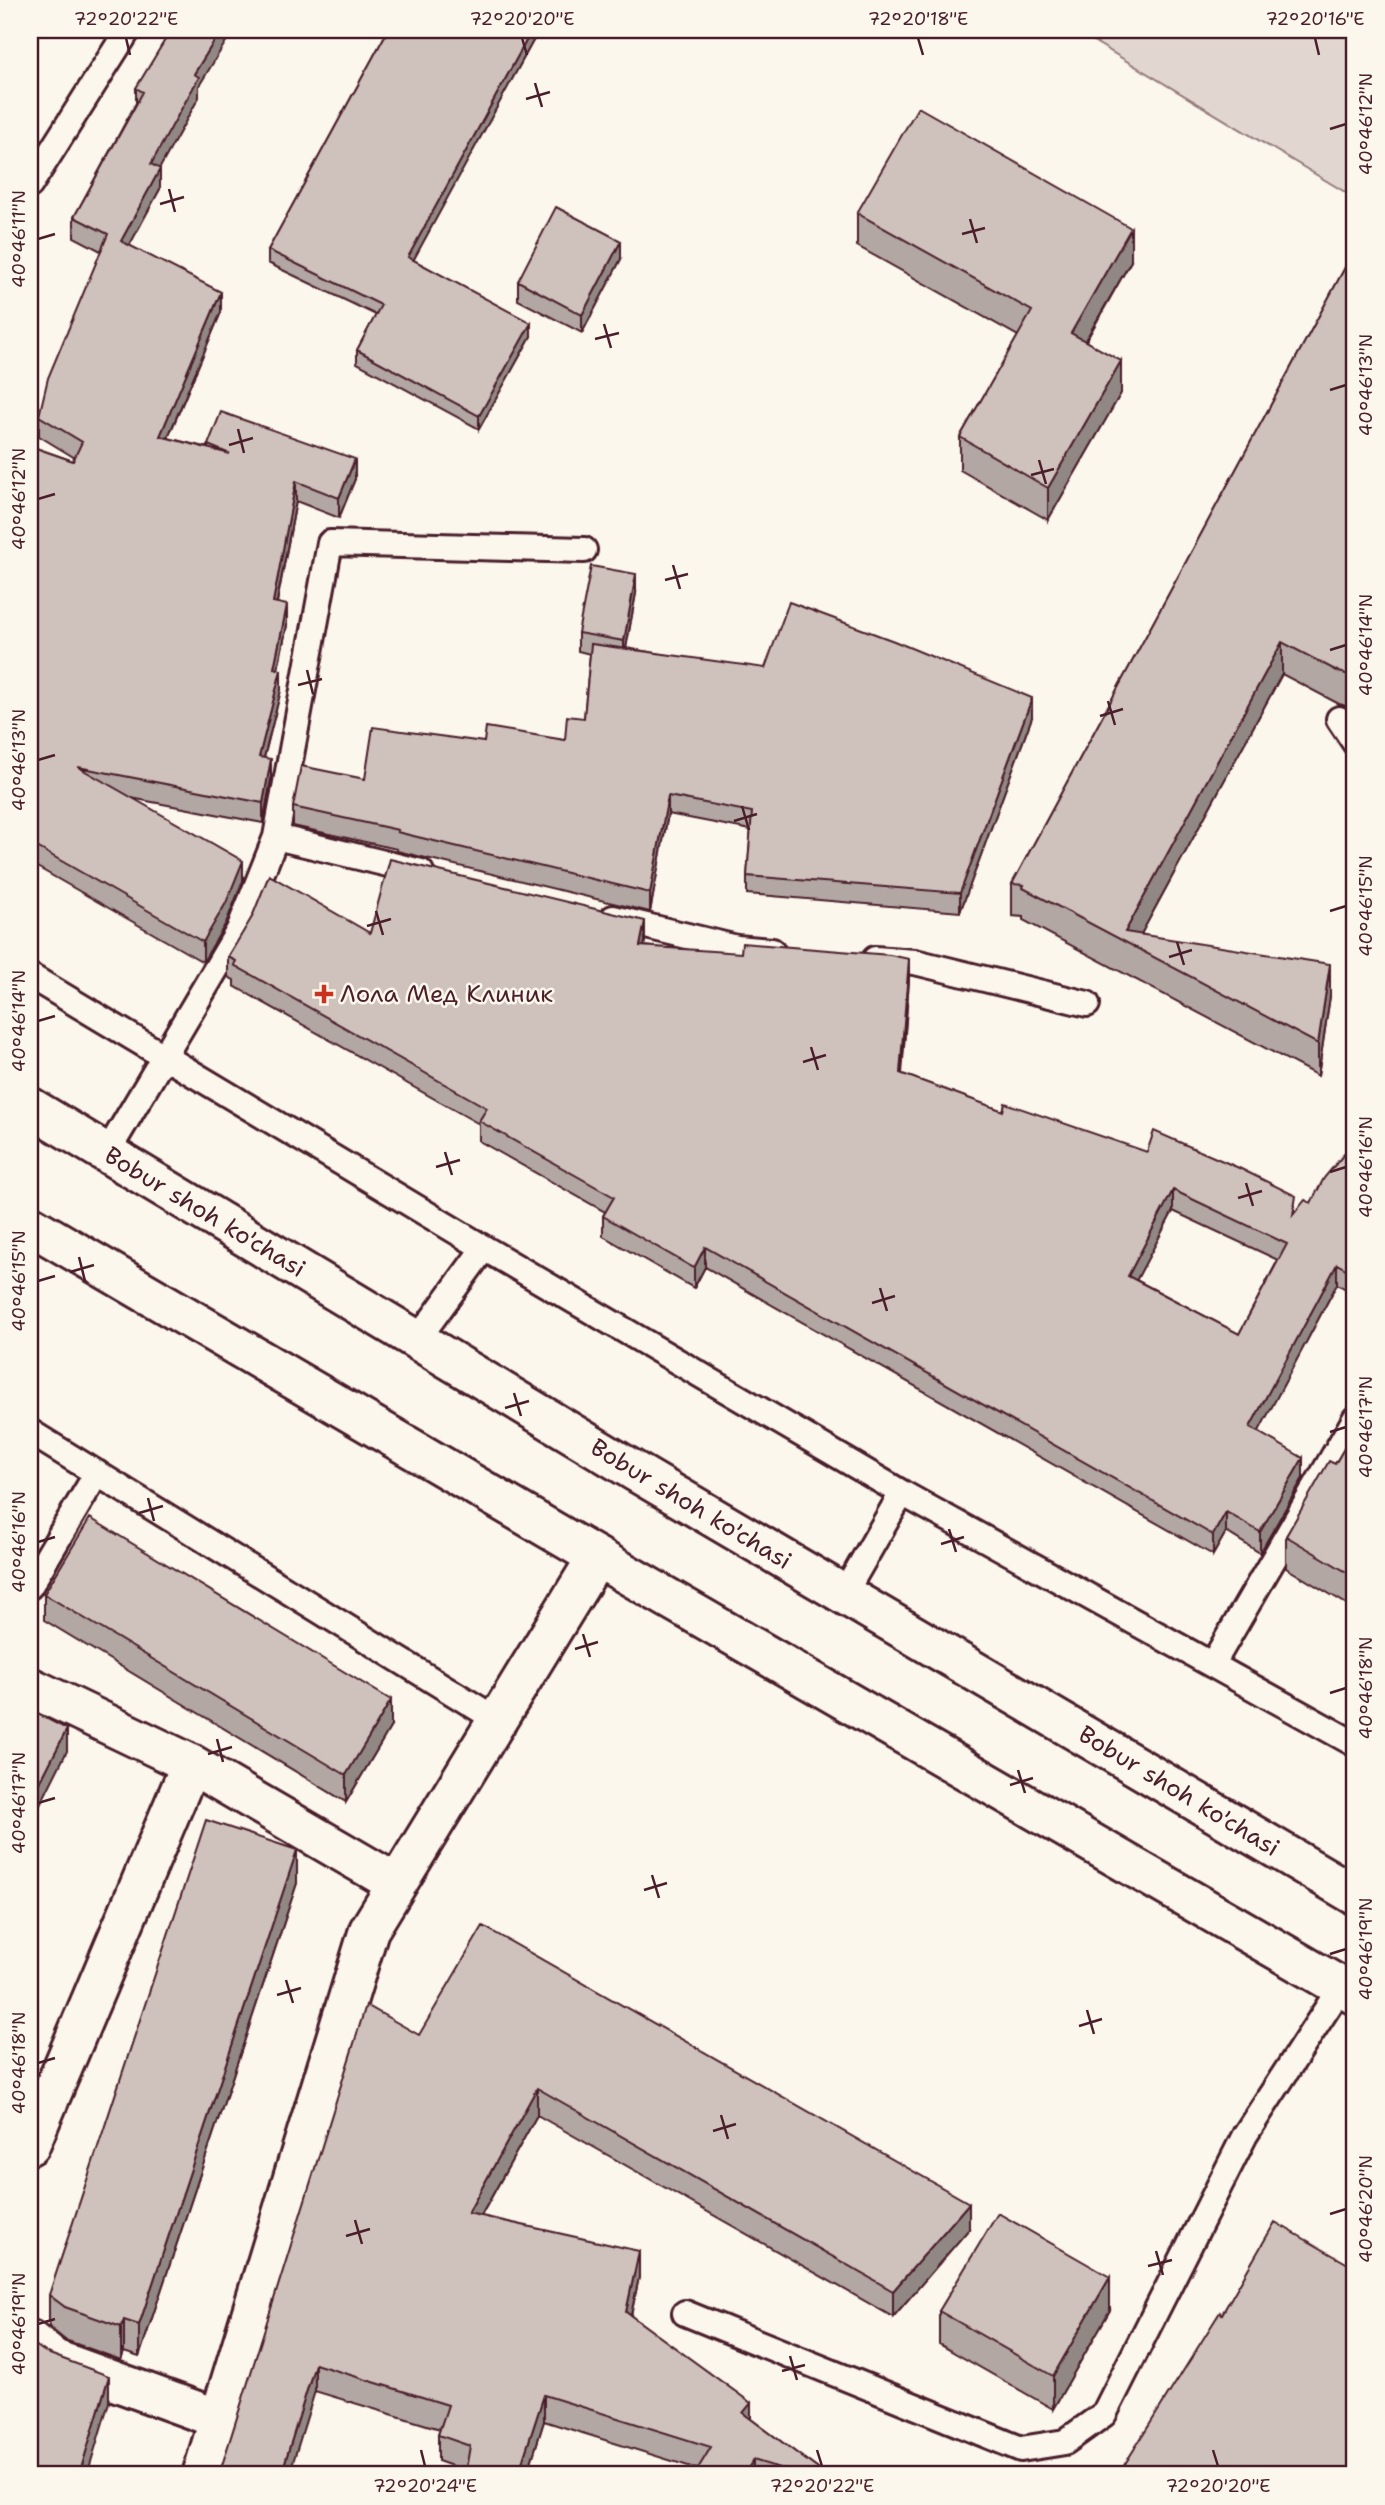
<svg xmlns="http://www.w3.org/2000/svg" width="1385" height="2505" font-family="'Shantell Sans',sans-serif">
  <rect width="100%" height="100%" fill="#fbf7ec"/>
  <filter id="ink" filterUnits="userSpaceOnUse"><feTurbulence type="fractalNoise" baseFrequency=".0143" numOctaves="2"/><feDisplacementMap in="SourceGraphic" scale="14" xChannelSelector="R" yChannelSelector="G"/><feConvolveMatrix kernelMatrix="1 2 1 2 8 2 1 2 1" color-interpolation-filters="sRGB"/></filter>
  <g filter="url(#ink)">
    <!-- green -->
    <path fill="#e2d7d0" stroke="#967b7e" stroke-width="2" d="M 1075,30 L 1355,30 L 1355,198 Z"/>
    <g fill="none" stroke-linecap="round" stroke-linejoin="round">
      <!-- service casing -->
      <g stroke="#4a1f2b" stroke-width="30">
        <path id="service" d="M 30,185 L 128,30
          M 1339,719 L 1355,743
          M 276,837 L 421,872
          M 613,918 L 737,948 L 772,951
          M 875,959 L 915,962 L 1087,1004
          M 30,976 L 484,1248 L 902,1493 L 1355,1744
          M 107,1153 L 239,930 L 276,837 L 330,543 L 584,550
          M 417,1340 L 484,1248
          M 30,1432 L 497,1720
          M 30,1586 L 97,1473
          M 844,1594 L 902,1493
          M 1212,1665 L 1355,1419
          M 685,2313 L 1021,2449 L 1065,2442 L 1104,2414 L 1245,2135 L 1341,1987"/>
      </g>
      <!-- minor casing -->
      <g stroke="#4a1f2b" stroke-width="44">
        <path id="minor" d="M 30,1687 L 191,1764
          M 30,2145 L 191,1764 L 397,1884
          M 30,2340 L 54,2359 L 219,2419
          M 202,2475 L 369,1930 L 597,1557"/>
      </g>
      <!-- primary casing -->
      <g stroke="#4a1f2b" stroke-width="44">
        <path id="primary" d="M 30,1107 L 636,1472 L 1355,1895
          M 30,1225 L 597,1557 L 1355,1995"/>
      </g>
      <!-- service -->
      <use href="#service" stroke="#fbf7ec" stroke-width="24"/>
      <!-- minor -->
      <use href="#minor" stroke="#fbf7ec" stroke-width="38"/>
      <!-- primary -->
      <use href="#primary" stroke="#fbf7ec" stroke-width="38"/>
    </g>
    <!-- wall -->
    <path fill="#b2a7a2" stroke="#4a1f2b" stroke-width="2" fill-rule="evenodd" d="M 388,30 L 539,30 L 413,260 L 531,336 L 479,429 L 357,363 L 357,350 L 376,315 L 268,263 L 268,250 Z
      M 199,86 L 199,97 L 159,168 L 160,189 L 129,245 L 221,312 L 168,438 L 208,448 L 208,445 L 355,479 L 339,518 L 296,501 L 277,603 L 287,625 L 278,669 L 281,690 L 264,758 L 271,779 L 263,823 L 131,798 L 243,881 L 226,923 L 203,962 L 30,863 L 30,446 L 73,461 L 75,458 L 39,436 L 39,416 L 101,251 L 74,237 L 74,217 L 136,103 L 136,88 Z
      M 857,213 L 1131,261 L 1086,341 L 1121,393 L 1048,520 L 960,470 L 960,437 L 1018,336 L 857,246 Z
      M 1355,249 L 1355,713 L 1346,706 L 1339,704 L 1282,674 L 1141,934 L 1330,996 L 1318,1076 L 1023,920 L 1023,917 L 1012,916 L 1012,884 Z
      M 621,259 L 582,333 L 518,300 L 518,281 Z
      M 636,593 L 626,648 L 1032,717 L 960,912 L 747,894 L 747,876 L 751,830 L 668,814 L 650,912 L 397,851 L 397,849 L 293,826 L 293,807 L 365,779 L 484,742 L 565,740 L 584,718 L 590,654 L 578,651 L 578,633 Z
      M 370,933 L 645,941 L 644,946 L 909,980 L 902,1074 L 1003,1111 L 1296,1211 L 1311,1203 L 1355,1141 L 1355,1294 L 1337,1284 L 1258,1432 L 1303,1478 L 1260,1553 L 1226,1532 L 1213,1555 L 705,1267 L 694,1288 L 603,1236 L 603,1216 L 605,1212 L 479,1141 L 479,1124 L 234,986 L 234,980 L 228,977 L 228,957 ZM 1173,1211 L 1278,1260 L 1239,1334 L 1136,1280 Z
      M 1355,1430 L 1355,1609 L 1286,1568 L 1286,1536 L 1335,1464 Z
      M 44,1594 L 391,1726 L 346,1802 L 44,1620 Z
      M 297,1883 L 139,2357 L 124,2352 L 121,2360 L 65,2340 L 49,2327 L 49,2295 Z
      M 419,2035 L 969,2229 L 893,2317 L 537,2115 L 481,2216 L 639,2277 L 631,2316 L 751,2419 L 826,2475 L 694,2475 L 698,2469 L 544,2421 L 527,2475 L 465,2475 L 466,2471 L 438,2461 L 438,2435 L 440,2429 L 315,2391 L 219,2475 Z
      M 1110,2310 L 1053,2409 L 939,2344 L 939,2311 Z"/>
    <!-- shaded-wall -->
    <path fill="#918884" stroke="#4a1f2b" stroke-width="2" d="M 221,30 L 233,30 L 199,86 L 199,97 L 151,184 L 151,164 L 194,74 Z
      M 532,30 L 539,30 L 408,270 L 408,257 Z
      M 160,169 L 160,189 L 121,261 L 121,241 Z
      M 1131,228 L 1131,261 L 1071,365 L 1071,333 Z
      M 621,241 L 621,259 L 582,333 L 582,315 Z
      M 221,292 L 221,312 L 160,456 L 160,436 Z
      M 531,323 L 531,336 L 479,429 L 479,416 Z
      M 1121,361 L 1121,393 L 1048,520 L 1048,488 Z
      M 355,459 L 355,479 L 339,518 L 339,498 Z
      M 296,481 L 296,501 L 273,622 L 273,602 Z
      M 636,574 L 636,593 L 624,659 L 624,641 Z
      M 287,605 L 287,625 L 274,688 L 274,668 Z
      M 1282,642 L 1282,674 L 1134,947 L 1125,932 Z
      M 281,670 L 281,690 L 259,777 L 259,757 Z
      M 1032,698 L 1032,717 L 960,912 L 960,893 Z
      M 271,759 L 271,779 L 263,823 L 263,803 Z
      M 668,796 L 668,814 L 650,912 L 650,893 Z
      M 243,861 L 243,881 L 226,923 L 203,962 L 203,942 Z
      M 645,921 L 645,941 L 640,966 L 640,946 Z
      M 909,959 L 909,980 L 900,1093 L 900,1073 Z
      M 1330,964 L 1330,996 L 1318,1076 L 1318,1044 Z
      M 1173,1190 L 1173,1211 L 1128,1296 L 1128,1276 Z
      M 705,1247 L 705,1267 L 694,1288 L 694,1268 Z
      M 1337,1264 L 1337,1284 L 1250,1448 L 1250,1427 Z
      M 1303,1458 L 1303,1478 L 1260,1553 L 1260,1532 Z
      M 1226,1512 L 1226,1532 L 1213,1555 L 1213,1535 Z
      M 391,1700 L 391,1726 L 346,1802 L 346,1775 Z
      M 67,1729 L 67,1751 L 30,1825 L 30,1802 Z
      M 297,1850 L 297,1883 L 139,2357 L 139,2325 Z
      M 537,2088 L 537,2115 L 468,2239 L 468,2213 Z
      M 969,2203 L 969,2229 L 893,2317 L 893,2291 Z
      M 639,2251 L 639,2277 L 626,2338 L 626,2312 Z
      M 1110,2277 L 1110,2310 L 1053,2409 L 1053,2376 Z
      M 124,2320 L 124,2352 L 121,2360 L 121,2327 Z
      M 315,2364 L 315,2391 L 289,2475 L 281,2475 Z
      M 109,2376 L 109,2402 L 87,2475 L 79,2475 Z
      M 544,2395 L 544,2421 L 527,2475 L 518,2475 Z
      M 751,2403 L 751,2429 L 743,2413 Z
      M 753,2460 L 753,2475 L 744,2475 Z"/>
    <!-- building -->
    <path fill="#cfc2bc" stroke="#4a1f2b" stroke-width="2" fill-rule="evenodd" d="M 171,30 L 221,30 L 194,74 L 199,77 L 151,164 L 160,169 L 121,241 L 221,292 L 160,436 L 230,454 L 208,445 L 221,412 L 355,459 L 339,498 L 296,481 L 273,602 L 287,605 L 274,668 L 281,670 L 259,757 L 271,759 L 263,803 L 78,767 L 243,861 L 226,903 L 203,942 L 30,843 L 30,446 L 73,461 L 82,442 L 39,416 L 48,378 L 108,234 L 74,217 L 143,92 L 136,88 Z
      M 388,30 L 532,30 L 408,257 L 531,323 L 479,416 L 357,350 L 381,305 L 268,250 Z
      M 918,107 L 1131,228 L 1071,333 L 1121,361 L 1048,488 L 960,437 L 1032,311 L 857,213 Z
      M 556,207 L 621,241 L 582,315 L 518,281 Z
      M 1355,249 L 1355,681 L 1346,674 L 1339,672 L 1282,642 L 1125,932 L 1330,964 L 1318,1044 L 1023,888 L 1024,885 L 1012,884 Z
      M 591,566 L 636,574 L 624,641 L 578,633 Z
      M 789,602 L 894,641 L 1032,698 L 960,893 L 747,876 L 752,812 L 668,796 L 650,893 L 397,832 L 398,830 L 293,807 L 301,766 L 365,779 L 373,727 L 484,742 L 486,727 L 565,740 L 567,716 L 584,718 L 591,644 L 765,668 Z
      M 390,859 L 645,921 L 640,946 L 741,953 L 742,943 L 890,955 L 909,959 L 900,1073 L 1003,1111 L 1005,1103 L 1147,1152 L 1154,1131 L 1239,1168 L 1296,1196 L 1293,1215 L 1305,1200 L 1311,1203 L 1324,1178 L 1355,1141 L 1355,1274 L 1337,1264 L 1250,1427 L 1303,1458 L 1260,1532 L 1226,1512 L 1213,1535 L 705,1247 L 694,1268 L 603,1216 L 614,1197 L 479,1121 L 487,1108 L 234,965 L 236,961 L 228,957 L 252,917 L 269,875 L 370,933 ZM 1173,1190 L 1287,1244 L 1239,1334 L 1128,1276 Z
      M 1355,1430 L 1355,1577 L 1286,1536 L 1329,1461 L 1335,1464 Z
      M 90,1518 L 391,1700 L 346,1775 L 44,1594 Z
      M 30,1710 L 67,1729 L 30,1802 Z
      M 206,1820 L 297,1850 L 139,2325 L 124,2320 L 121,2327 L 65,2307 L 49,2295 Z
      M 483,1926 L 969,2203 L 893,2291 L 537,2088 L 468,2213 L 639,2251 L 626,2312 L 751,2403 L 743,2413 L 826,2475 L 802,2475 L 753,2460 L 744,2475 L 694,2475 L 711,2447 L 544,2395 L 518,2475 L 465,2475 L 470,2446 L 438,2435 L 448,2405 L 315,2364 L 281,2475 L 219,2475 L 366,2005 L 419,2035 Z
      M 998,2213 L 1110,2277 L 1053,2376 L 939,2311 Z
      M 1275,2222 L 1355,2268 L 1355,2475 L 1118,2475 L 1220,2312 L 1222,2314 Z
      M 35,2345 L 47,2353 L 109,2376 L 79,2475 L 30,2475 L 30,2360 Z"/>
  </g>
  <!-- ticks -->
  <path fill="none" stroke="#4a1f2b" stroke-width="2.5" d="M 126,38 L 130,55M 522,38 L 527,55M 918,38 L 923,55M 1315,38 L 1319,55M 535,83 L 542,107M 526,99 L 550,92M 1330,129 L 1346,124M 169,189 L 175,212M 160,204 L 184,197M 970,219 L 977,243M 962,234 L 985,228M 38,239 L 55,234M 604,324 L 611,348M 595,339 L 619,333M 1330,390 L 1346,385M 238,429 L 244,453M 229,445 L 253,438M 1039,460 L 1046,484M 1031,475 L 1054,469M 38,499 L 55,494M 673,565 L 680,589M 665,580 L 688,574M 1330,650 L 1346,645M 307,670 L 313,694M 298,685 L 322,679M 1108,701 L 1115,725M 1100,716 L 1123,709M 38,760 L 55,755M 742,806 L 749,830M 734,821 L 757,814M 376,911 L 383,935M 1330,911 L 1346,906M 367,926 L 391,919M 1177,942 L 1184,965M 1169,957 L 1192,950M 38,1021 L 55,1016M 811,1047 L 818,1070M 803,1062 L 826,1055M 445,1152 L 452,1175M 436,1167 L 460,1160M 1330,1172 L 1346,1167M 1246,1183 L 1253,1206M 1238,1198 L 1262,1191M 79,1257 L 85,1281M 70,1272 L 94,1265M 38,1281 L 55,1276M 880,1288 L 887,1311M 872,1303 L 895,1296M 514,1393 L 521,1416M 505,1408 L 529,1401M 1330,1432 L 1346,1427M 148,1498 L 154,1521M 139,1513 L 163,1506M 949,1529 L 956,1552M 38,1542 L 55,1537M 941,1544 L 964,1537M 583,1634 L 590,1657M 575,1649 L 598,1642M 1330,1693 L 1346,1688M 217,1739 L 223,1762M 208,1754 L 232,1747M 1018,1770 L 1025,1793M 1010,1785 L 1033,1778M 38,1803 L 55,1798M 652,1875 L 659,1898M 644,1890 L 667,1883M 1330,1954 L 1346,1949M 286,1980 L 293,2003M 277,1995 L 301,1988M 1087,2010 L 1094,2034M 1079,2026 L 1102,2019M 38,2063 L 55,2058M 721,2115 L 728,2139M 713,2131 L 736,2124M 1330,2214 L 1346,2209M 355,2220 L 362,2244M 346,2236 L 370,2229M 1156,2251 L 1163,2275M 1148,2266 L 1172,2260M 38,2324 L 55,2319M 790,2356 L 797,2380M 782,2371 L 805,2365M 421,2450 L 425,2466M 817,2450 L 822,2466M 1213,2450 L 1218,2466"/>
  <!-- markers -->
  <path fill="#c8321e" stroke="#fbf7ec" stroke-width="2.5" d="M320.5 983.5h7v7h7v7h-7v7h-7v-7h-7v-7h7z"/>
  <g text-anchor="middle" stroke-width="5" stroke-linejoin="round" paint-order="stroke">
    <!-- poi labels -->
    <g font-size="24" fill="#4a1f2b" stroke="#fbf7ec" text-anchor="start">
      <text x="340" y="1002">Лола Мед Клиник</text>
    </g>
    <!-- street labels -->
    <g font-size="24" fill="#4a1f2b" stroke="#fbf7ec">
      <text transform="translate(205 1212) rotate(31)" y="8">Bobur shoh ko'chasi</text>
      <text transform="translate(691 1504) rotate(31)" y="8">Bobur shoh ko'chasi</text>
      <text transform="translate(1179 1791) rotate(31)" y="8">Bobur shoh ko'chasi</text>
    </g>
  </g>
  <!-- margin -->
  <rect width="1385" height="2505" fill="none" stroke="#fbf7ec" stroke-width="77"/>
  <rect x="38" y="38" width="1308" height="2428" fill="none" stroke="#4a1f2b" stroke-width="2.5"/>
  <g font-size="18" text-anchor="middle" fill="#4a1f2b">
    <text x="126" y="25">72°20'22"E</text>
    <text x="522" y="25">72°20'20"E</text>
    <text x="918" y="25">72°20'18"E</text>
    <text x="1315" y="25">72°20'16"E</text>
    <text transform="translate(1366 124) rotate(-90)" y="6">40°46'12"N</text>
    <text transform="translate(19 239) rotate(-90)" y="6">40°46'11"N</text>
    <text transform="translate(1366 385) rotate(-90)" y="6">40°46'13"N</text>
    <text transform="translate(19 499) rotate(-90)" y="6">40°46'12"N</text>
    <text transform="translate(1366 645) rotate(-90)" y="6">40°46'14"N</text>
    <text transform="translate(19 760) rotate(-90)" y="6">40°46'13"N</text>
    <text transform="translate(1366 906) rotate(-90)" y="6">40°46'15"N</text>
    <text transform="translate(19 1021) rotate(-90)" y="6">40°46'14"N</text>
    <text transform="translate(1366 1167) rotate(-90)" y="6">40°46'16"N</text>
    <text transform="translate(19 1281) rotate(-90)" y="6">40°46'15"N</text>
    <text transform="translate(1366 1427) rotate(-90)" y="6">40°46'17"N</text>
    <text transform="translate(19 1542) rotate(-90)" y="6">40°46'16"N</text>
    <text transform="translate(1366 1688) rotate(-90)" y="6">40°46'18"N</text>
    <text transform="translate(19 1803) rotate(-90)" y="6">40°46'17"N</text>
    <text transform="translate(1366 1949) rotate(-90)" y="6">40°46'19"N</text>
    <text transform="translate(19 2063) rotate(-90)" y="6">40°46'18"N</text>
    <text transform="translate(1366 2209) rotate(-90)" y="6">40°46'20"N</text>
    <text transform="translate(19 2324) rotate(-90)" y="6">40°46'19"N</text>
    <text x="425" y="2492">72°20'24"E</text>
    <text x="822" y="2492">72°20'22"E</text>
    <text x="1218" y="2492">72°20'20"E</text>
  </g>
</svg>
